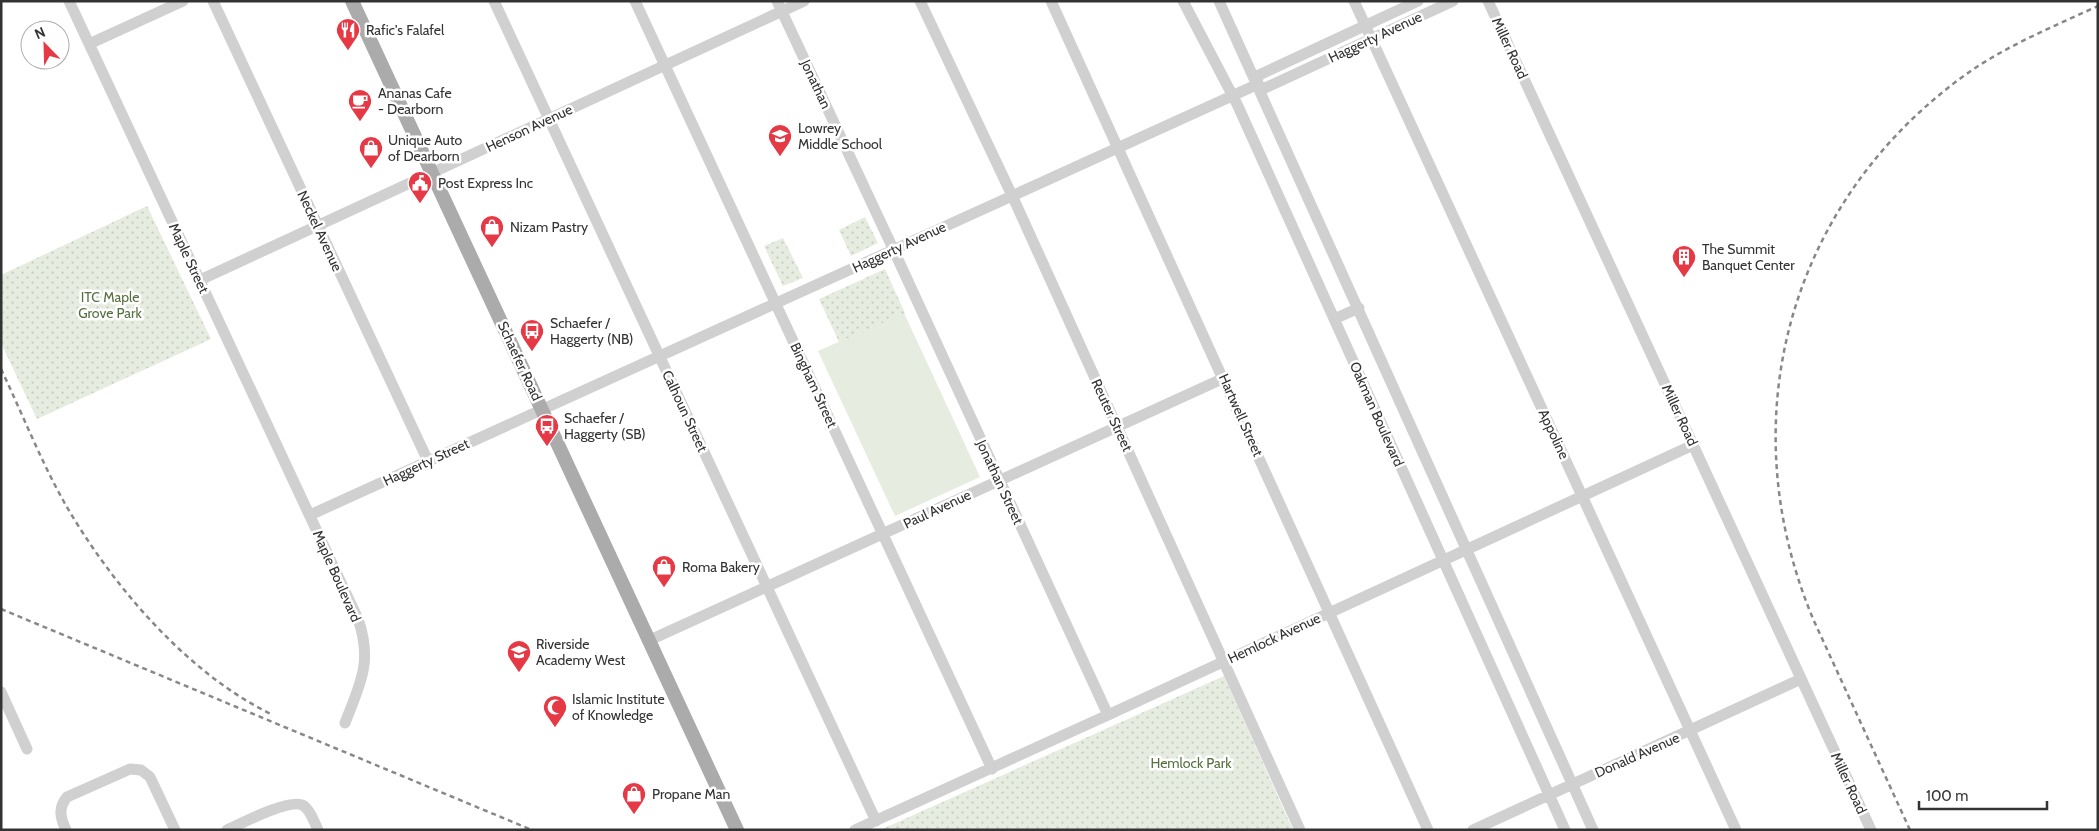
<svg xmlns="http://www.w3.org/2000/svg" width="2099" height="831" font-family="Cabin,sans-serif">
  <defs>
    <pattern id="park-dots" width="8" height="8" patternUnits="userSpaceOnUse" patternTransform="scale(1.25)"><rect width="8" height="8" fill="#e6ecdf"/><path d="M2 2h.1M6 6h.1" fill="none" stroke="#c6cbc0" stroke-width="1.8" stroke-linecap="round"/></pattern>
  </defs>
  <rect width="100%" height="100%" fill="#fff"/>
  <!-- grass -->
  <path fill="#e6ecdf" d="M 904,313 L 980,477 L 895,516 L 818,351 Z"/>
  <!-- park -->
  <path fill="url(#park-dots)" d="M 147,206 L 211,339 L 37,419 L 1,343 L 1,275 Z
    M 865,217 L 878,243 L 851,256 L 839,230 Z
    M 783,238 L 803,278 L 783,286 L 764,246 Z
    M 885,269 L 905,313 L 839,342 L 819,299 Z
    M 1224,676 L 1293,830 L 880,830 Z"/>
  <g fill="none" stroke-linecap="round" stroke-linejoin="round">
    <!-- minor -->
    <path stroke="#d0d0d0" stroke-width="11" d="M 69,1 L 358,619 C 373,662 360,684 345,723
      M 213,1 L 428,461
      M 494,1 L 876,821
      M 635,1 L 992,769
      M 777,1 L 889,240 L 1108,715
      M 920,1 L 1016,204 L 1300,830
      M 1051,1 L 1428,830
      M 1183,1 L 1237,104 L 1565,830
      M 1219,1 L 1593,830
      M 1354,1 L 1736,830
      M 1488,1 L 1871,830
      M 89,44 L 183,1
      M 1256,85 L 1259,75 L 1418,1
      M 200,280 L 804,1
      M 1334,319 L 1359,308
      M 310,515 L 1256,85 L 1265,88 L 1453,1
      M 650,640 L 1224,378
      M 1,692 L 27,749
      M 66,830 C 60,817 58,808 67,797 L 130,769 L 141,770 L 150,777 L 175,830
      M 227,830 C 242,823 292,797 304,806 C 311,811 314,822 318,830
      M 855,830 L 1108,715 L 1693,445
      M 1473,830 L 1801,679"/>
    <!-- major -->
    <path stroke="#ababab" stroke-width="14" d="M 352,1 L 737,830"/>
    <!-- rail -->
    <path stroke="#888" stroke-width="2.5" stroke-dasharray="5 4" stroke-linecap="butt" d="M 1,369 C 22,413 40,459 64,502 C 111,584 187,674 273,715
      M 1,609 L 532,830
      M 1910,830 L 1814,621 C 1731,426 1785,213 1953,84 C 1996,50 2048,29 2098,6"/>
  </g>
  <!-- icons -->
  <defs>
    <g id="restaurant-pin" transform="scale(1.25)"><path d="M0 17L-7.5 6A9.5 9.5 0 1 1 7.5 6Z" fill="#e63946" stroke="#fff"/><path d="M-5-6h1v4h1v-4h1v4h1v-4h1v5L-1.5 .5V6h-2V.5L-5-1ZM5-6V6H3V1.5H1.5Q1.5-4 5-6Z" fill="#fff"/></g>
    <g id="cafe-pin" transform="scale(1.25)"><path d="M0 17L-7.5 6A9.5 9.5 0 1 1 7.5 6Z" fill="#e63946" stroke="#fff"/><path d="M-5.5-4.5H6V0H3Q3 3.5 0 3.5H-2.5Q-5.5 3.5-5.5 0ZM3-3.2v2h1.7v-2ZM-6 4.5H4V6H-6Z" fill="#fff"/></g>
    <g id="school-pin" transform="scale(1.25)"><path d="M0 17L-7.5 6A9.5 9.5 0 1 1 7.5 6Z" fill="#e63946" stroke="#fff"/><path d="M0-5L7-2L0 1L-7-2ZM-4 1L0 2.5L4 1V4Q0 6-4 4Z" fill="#fff"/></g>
    <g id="shop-pin" transform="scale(1.25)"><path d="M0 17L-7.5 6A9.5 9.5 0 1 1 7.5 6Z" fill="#e63946" stroke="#fff"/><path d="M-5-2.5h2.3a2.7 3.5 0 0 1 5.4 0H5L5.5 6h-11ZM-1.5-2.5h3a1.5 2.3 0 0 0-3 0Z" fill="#fff"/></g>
    <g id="civic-pin" transform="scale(1.25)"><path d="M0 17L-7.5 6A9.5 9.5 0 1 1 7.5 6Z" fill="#e63946" stroke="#fff"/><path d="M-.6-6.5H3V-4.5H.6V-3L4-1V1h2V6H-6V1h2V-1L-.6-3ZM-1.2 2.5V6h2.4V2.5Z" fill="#fff"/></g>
    <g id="building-pin" transform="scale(1.25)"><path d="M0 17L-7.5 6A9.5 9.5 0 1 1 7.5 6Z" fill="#e63946" stroke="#fff"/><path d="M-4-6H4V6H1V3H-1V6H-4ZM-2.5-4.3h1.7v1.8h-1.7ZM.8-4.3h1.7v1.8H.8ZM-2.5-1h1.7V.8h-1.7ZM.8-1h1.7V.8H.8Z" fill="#fff"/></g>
    <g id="bus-pin" transform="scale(1.25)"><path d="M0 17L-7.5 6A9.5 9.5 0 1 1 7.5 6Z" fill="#e63946" stroke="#fff"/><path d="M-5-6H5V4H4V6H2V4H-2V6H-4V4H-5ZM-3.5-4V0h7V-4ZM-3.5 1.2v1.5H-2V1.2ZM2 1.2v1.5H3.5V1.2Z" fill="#fff"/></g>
    <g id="mosque-pin" transform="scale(1.25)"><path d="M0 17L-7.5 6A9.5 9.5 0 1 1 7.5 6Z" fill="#e63946" stroke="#fff"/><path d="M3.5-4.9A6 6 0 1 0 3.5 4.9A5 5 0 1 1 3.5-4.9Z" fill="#fff"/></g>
  </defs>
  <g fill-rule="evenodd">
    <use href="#restaurant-pin" x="348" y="30"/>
    <use href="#cafe-pin" x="360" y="101"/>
    <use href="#school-pin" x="780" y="136"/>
    <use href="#shop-pin" x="371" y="148"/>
    <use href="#civic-pin" x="420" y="183"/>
    <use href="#shop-pin" x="492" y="227"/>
    <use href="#building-pin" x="1684" y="257"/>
    <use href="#bus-pin" x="532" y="331"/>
    <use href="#bus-pin" x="547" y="426"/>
    <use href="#shop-pin" x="664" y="567"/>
    <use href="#school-pin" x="519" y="652"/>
    <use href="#mosque-pin" x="555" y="707"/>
    <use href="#shop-pin" x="634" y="794"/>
  </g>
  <g text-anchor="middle" stroke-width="5" stroke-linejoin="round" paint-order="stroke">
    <!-- poi labels -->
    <g font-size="14" fill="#333" stroke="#fff" text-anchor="start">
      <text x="366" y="35">Rafic's Falafel</text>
      <text x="378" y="98">Ananas Cafe<tspan x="378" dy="16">- Dearborn</tspan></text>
      <text x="798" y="133">Lowrey<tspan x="798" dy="16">Middle School</tspan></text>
      <text x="388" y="145">Unique Auto<tspan x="388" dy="16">of Dearborn</tspan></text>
      <text x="438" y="188">Post Express Inc</text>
      <text x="510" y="232">Nizam Pastry</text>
      <text x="1702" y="254">The Summit<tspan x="1702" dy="16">Banquet Center</tspan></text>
      <text x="550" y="328">Schaefer /<tspan x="550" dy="16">Haggerty (NB)</tspan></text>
      <text x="564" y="423">Schaefer /<tspan x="564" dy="16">Haggerty (SB)</tspan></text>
      <text x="682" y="572">Roma Bakery</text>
      <text x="536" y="649">Riverside<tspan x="536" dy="16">Academy West</tspan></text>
      <text x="572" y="704">Islamic Institute<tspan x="572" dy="16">of Knowledge</tspan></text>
      <text x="652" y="799">Propane Man</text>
    </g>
    <!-- street labels -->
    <g font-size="14" fill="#333" stroke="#fff">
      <text transform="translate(1375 37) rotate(-25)" y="5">Haggerty Avenue</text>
      <text transform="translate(1510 48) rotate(65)" y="5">Miller Road</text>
      <text transform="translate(816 84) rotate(65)" y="5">Jonathan</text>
      <text transform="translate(529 128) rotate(-25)" y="5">Henson Avenue</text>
      <text transform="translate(320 231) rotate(65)" y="5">Neckel Avenue</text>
      <text transform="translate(899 247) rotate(-25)" y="5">Haggerty Avenue</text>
      <text transform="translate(189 258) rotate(65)" y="5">Maple Street</text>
      <text transform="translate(520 361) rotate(65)" y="5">Schaefer Road</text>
      <text transform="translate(814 385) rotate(65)" y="5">Bingham Street</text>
      <text transform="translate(685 411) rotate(65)" y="5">Calhoun Street</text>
      <text transform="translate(1377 414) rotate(66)" y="5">Oakman Boulevard</text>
      <text transform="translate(1112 415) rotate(65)" y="5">Reuter Street</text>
      <text transform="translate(1241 415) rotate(66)" y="5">Hartwell Street</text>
      <text transform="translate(1680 415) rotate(65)" y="5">Miller Road</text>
      <text transform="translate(1554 434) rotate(65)" y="5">Appoline</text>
      <text transform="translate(426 462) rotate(-25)" y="5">Haggerty Street</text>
      <text transform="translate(1000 482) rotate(65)" y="5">Jonathan Street</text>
      <text transform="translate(937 509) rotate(-25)" y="5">Paul Avenue</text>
      <text transform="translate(337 576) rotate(66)" y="5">Maple Boulevard</text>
      <text transform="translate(1274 638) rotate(-25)" y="5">Hemlock Avenue</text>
      <text transform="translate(1637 755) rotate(-24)" y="5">Donald Avenue</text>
      <text transform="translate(1849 783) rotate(65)" y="5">Miller Road</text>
    </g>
    <!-- park labels -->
    <g font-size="14" fill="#56703f" stroke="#fff">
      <text x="110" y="302">ITC Maple<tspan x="110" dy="16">Grove Park</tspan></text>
      <text x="1191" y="768">Hemlock Park</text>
    </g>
  </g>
  <!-- border -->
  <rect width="2099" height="831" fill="none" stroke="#333333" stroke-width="5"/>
  <!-- north arrow -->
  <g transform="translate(45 45) rotate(337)"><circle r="24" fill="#ffffff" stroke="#adadad"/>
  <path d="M0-4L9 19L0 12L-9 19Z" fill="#e63946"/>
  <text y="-8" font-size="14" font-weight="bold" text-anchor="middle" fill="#333333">N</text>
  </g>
  <!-- scale -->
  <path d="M1919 801v8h128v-8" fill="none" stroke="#333333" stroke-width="2.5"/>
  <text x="1926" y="801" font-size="15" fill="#333333" stroke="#ffffff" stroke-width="4" paint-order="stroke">100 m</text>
</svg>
